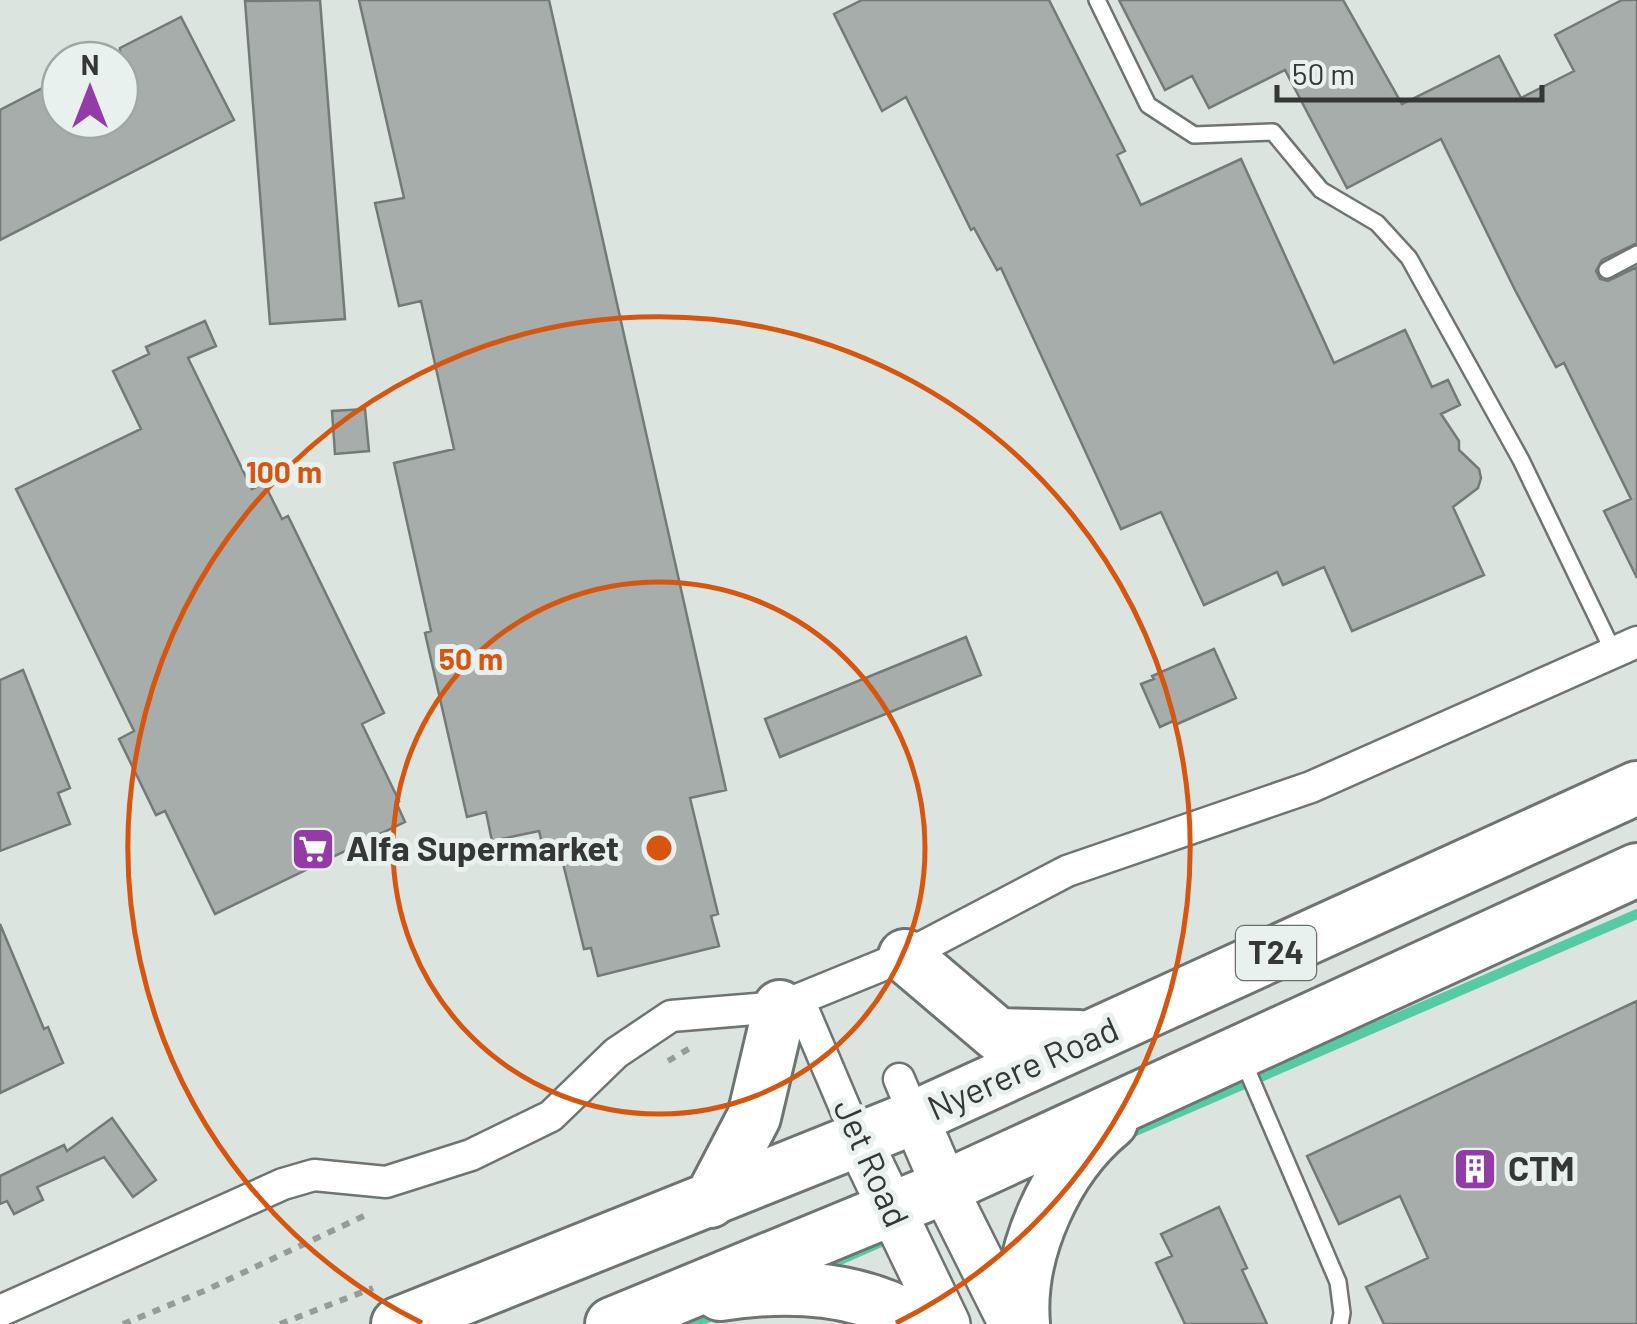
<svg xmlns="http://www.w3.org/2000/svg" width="1637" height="1324" font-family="Barlow,sans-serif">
  <rect width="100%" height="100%" fill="#dce4e0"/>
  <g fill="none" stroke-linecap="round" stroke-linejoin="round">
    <!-- stream -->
    <path stroke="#55caa5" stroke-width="10" d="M 1124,1136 L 1637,914
      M 817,1270 L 888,1239
      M 693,1324 L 719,1313"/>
  </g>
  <!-- building -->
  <path fill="#a6adaa" stroke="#737a77" stroke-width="2.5" d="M 320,0 L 345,319 L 270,324 L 245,1 Z
    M 359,0 L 549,0 L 726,790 L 690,798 L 718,914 L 711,916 L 719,946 L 598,976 L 591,948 L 584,949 L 559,847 L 544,851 L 539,831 L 492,841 L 486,812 L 467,817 L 425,633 L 431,631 L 394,463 L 454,449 L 421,301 L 399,306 L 375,203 L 404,198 Z
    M 862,0 L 1049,0 L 1125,151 L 1117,155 L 1141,205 L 1241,159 L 1334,363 L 1405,330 L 1432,387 L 1448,380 L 1460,405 L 1441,414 L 1459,441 L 1459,450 L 1479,469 L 1481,478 L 1478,488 L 1453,507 L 1484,575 L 1352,631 L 1324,567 L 1283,585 L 1277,572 L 1204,605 L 1161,512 L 1121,529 L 1001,268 L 997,270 L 974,228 L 971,230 L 906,97 L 882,111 L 834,14 Z
    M 1119,0 L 1343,0 L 1402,104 L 1499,56 L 1521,98 L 1574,71 L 1555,35 L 1622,0 L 1637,0 L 1637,243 L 1602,260 L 1596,271 L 1600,279 L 1608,281 L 1637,267 L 1637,578 L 1604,511 L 1631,499 L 1564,363 L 1556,367 L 1515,290 L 1441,139 L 1347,188 L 1285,70 L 1209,108 L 1192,76 L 1165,90 Z
    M 181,17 L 234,120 L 0,240 L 0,110 L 60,79 L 60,120 L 120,120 L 120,48 Z
    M 205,321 L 216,346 L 188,358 L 252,489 L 264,483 L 282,519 L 288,516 L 384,713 L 362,724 L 399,801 L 396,802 L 405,822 L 215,914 L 165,811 L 156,815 L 119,739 L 134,731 L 16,489 L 141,429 L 113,371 L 149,354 L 146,347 Z
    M 365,409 L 369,451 L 335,454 L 332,411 Z
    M 966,637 L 981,675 L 780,757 L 765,719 Z
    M 1214,649 L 1236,698 L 1175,725 L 1173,721 L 1160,727 L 1141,684 L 1154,679 L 1152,676 Z
    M 23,670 L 70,788 L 58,793 L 70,824 L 0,851 L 0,680 Z
    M 0,924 L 44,1029 L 48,1027 L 63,1063 L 0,1093 Z
    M 1637,1001 L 1637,1324 L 1384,1324 L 1366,1287 L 1428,1258 L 1400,1196 L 1339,1224 L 1307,1156 Z
    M 112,1118 L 156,1180 L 133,1197 L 104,1157 L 37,1187 L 43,1200 L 14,1214 L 7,1201 L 0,1204 L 0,1176 L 64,1145 L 67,1151 Z
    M 1219,1207 L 1247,1268 L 1242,1270 L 1267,1324 L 1185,1324 L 1156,1263 L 1172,1256 L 1161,1234 Z"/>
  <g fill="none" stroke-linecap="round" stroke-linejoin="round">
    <!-- service casing -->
    <g stroke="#6d7471" stroke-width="20">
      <path id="service" d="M 1097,0 L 1148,105 L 1194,135 L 1273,132 L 1321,190 L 1377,223 L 1409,258 L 1521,460 L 1614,653
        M 1607,270 L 1637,254
        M 1242,1058 L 1338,1282 L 1342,1313 L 1340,1324"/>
    </g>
    <!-- minor casing -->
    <g stroke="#6d7471" stroke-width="35">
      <path id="minor" d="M 799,1000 L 859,1141
        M 899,1079 L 915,1117
        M 0,1311 L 283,1184 L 314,1175 L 386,1182 L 471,1155 L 551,1116 L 616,1053 L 671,1016 L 780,1007 L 905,956 L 1067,871 L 1311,787 L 1637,642"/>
    </g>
    <!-- secondary casing -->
    <g stroke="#6d7471" stroke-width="50">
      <path id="secondary" d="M 915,1117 L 955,1210 L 1012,1324
        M 859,1141 L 947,1324"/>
    </g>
    <!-- trunk casing -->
    <g stroke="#6d7471" stroke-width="58">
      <path id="trunk" d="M 905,956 L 998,1035 L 1079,1037
        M 710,1201 L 754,1117 L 780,1007
        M 720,1294 C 792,1283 859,1287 922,1324
        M 398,1324 L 915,1117 L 1637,788
        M 612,1324 L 945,1187 L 1637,870
        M 1023,1324 C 1017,1252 1056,1167 1111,1122"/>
    </g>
    <!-- path -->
    <path stroke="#969c9a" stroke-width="6" stroke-dasharray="8 8" stroke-linecap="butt" d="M 668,1061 L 692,1047
      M 123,1324 L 204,1291 L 368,1214
      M 280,1324 L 373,1288"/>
    <!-- service -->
    <use href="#service" stroke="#fff" stroke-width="15"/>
    <!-- minor -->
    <use href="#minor" stroke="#fff" stroke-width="30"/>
    <!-- secondary -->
    <use href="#secondary" stroke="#fff" stroke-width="45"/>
    <!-- trunk -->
    <use href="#trunk" stroke="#fff" stroke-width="52"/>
  </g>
  <!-- distance rings -->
  <g fill="none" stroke="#d65610" stroke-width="5">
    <circle cx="659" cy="848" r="266"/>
    <path d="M422 1323A531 531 0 1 1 896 1323"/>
  </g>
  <!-- icons -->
  <defs>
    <g id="supermarket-square" transform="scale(2.25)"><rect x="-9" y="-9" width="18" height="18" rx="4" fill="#933ca8" stroke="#e9f1ee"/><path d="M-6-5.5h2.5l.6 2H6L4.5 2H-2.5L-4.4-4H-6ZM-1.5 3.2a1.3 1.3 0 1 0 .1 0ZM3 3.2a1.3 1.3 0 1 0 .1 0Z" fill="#fff"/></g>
    <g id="building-square" transform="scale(2.25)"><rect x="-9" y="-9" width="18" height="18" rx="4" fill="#933ca8" stroke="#e9f1ee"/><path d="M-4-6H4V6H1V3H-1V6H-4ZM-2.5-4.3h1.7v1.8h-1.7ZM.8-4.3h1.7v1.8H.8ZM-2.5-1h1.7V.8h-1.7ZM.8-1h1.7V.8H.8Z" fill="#fff"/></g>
  </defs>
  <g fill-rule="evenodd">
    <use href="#supermarket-square" x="313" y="849"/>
    <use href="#building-square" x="1475" y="1169"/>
  </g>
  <g text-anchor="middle" stroke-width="10" stroke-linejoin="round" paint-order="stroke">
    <!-- shield labels -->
    <rect fill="#e9f1ee" stroke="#6a6f6d" stroke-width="2.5" x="1236" y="926" width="80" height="54" rx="8"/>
    <g font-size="32" font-weight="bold" fill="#343736">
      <text x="1276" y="964">T24</text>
    </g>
    <!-- poi labels -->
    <g font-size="35" font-weight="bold" fill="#343736" stroke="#e9f1ee" text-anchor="start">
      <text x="346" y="861">Alfa Supermarket</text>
      <text x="1508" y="1181">CTM</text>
    </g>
    <!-- street labels -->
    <g font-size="35" fill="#343736" stroke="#e9f1ee">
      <text transform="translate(1023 1069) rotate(-24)" y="12">Nyerere Road</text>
      <text transform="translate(871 1163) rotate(66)" y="12">Jet Road</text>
    </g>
  </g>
  <circle cx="659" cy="848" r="15" fill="#d65610" stroke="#e9f1ee" stroke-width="5"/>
  <g font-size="30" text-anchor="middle" font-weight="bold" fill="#d65610" stroke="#e9f1ee" stroke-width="10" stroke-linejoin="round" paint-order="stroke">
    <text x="284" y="483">100 m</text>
    <text x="471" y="670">50 m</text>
  </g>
  <!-- north arrow -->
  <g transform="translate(90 90)"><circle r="48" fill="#e9f1ee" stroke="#a1a7a4" stroke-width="2.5"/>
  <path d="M0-8L18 38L0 25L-18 38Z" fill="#933ca8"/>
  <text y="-15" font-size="28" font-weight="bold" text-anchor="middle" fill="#343736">N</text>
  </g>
  <!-- scale -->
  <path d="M1277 85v15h265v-15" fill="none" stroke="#343736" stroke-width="5"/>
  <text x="1292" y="85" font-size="30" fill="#343736" stroke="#e9f1ee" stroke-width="8" paint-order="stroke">50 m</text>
</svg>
